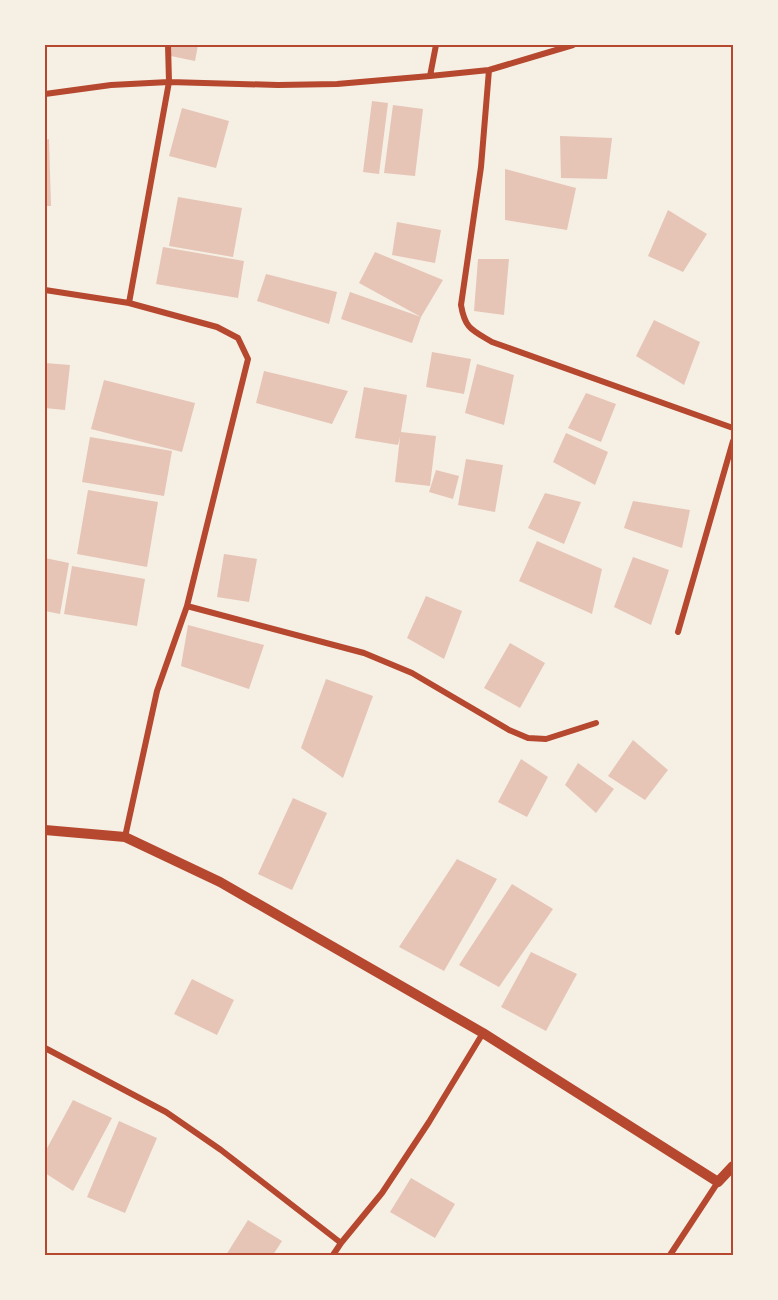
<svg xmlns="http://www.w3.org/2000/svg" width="778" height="1300" font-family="'Asap Condensed',sans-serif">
  <rect width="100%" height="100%" fill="#f6efe4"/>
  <!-- building -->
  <path fill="#e6c5b7" d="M 168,45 L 198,45 L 195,61 L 166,55 Z
    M 372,101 L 388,103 L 379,174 L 363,172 Z
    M 393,105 L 423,109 L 415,176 L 384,173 Z
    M 182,108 L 229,121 L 216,168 L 169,156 Z
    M 560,136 L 612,138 L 607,179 L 561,178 Z
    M 49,139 L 51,206 L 45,206 L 45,140 Z
    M 505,169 L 576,188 L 567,230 L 505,220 Z
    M 178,197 L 242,208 L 233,257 L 169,246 Z
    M 668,210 L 707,234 L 683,272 L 648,256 Z
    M 397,222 L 441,230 L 435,263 L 392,255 Z
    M 163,247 L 244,261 L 238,298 L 156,284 Z
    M 375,252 L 443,280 L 421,317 L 359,283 Z
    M 478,259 L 509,259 L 504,315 L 474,311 Z
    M 266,274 L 337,292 L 329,324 L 257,301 Z
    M 350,292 L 421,317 L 412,343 L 341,319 Z
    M 654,320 L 700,342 L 684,385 L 636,356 Z
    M 432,352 L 471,359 L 464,394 L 426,387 Z
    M 45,363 L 70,365 L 65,410 L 45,408 Z
    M 477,364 L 514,375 L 504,425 L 465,413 Z
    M 264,371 L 348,391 L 332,424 L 256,403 Z
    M 104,380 L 195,403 L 182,452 L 91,429 Z
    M 364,387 L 407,395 L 401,432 L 436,436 L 430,486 L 395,482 L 400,437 L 398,445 L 355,438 Z
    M 586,393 L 616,404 L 601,442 L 568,428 Z
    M 566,433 L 608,452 L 595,485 L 553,462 Z
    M 90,437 L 172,451 L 164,496 L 82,482 Z
    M 466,459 L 503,465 L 495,512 L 458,505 Z
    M 436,470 L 459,476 L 453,499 L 429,492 Z
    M 88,490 L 158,502 L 147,567 L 77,554 Z
    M 545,493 L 581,502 L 564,544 L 528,528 Z
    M 633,501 L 690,510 L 682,548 L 624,528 Z
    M 537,541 L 602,569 L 592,614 L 519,581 Z
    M 224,554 L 257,559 L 249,602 L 217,597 Z
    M 633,557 L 669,570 L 651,625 L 614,607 Z
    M 45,558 L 69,563 L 60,614 L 45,611 Z
    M 72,566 L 145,579 L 137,626 L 64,614 Z
    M 426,596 L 462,611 L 444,659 L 407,638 Z
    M 188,625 L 264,645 L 249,689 L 181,666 Z
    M 510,643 L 545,663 L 520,708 L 484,688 Z
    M 326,679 L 373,696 L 343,778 L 301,748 Z
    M 633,740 L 668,770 L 645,800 L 608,776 Z
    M 521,759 L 548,777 L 527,817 L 498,802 Z
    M 578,763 L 614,789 L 596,813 L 565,785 Z
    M 293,798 L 327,813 L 292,890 L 258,874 Z
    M 457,859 L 497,879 L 444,971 L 399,947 Z
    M 512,884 L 553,909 L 499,987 L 459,965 Z
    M 531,952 L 577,974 L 546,1031 L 501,1007 Z
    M 192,979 L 234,1000 L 217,1035 L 174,1014 Z
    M 73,1100 L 112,1118 L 73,1191 L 45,1173 L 45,1152 Z
    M 119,1121 L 157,1138 L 125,1213 L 87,1197 Z
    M 411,1178 L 455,1204 L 435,1238 L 390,1212 Z
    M 248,1220 L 282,1241 L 273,1255 L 226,1255 Z"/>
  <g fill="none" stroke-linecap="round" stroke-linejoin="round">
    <!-- minor -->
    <path stroke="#b5482f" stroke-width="6" d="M 489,70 L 481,167 L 461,305 C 465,329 472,330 492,342 L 733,428
      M 430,76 L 436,45
      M 45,94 L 111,85 L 169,82 L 278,85 L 337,84 L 430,76 L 489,70 L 573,45
      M 45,290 L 129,303 L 217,327 L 238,338 L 248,359 L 187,606 L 157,691 L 125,837
      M 129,303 L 169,82 L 168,45
      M 187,606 L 364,653 L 412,673 L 509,730 L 528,738 L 546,739 L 596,723
      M 678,632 L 733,441
      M 45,1048 L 166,1112 L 221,1150 L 341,1243 L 382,1193 L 429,1122 L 483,1033
      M 333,1255 L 341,1243
      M 670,1255 L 718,1182"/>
    <!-- tertiary -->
    <path stroke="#b5482f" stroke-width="10" d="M 45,830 L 125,837 L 220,882 L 483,1033 L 718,1182 L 733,1166"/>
  </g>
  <!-- border -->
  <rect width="778" height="1300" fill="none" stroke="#f6efe4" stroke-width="93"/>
  <rect x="46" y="46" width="686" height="1208" fill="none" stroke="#b5482f" stroke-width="2"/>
</svg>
